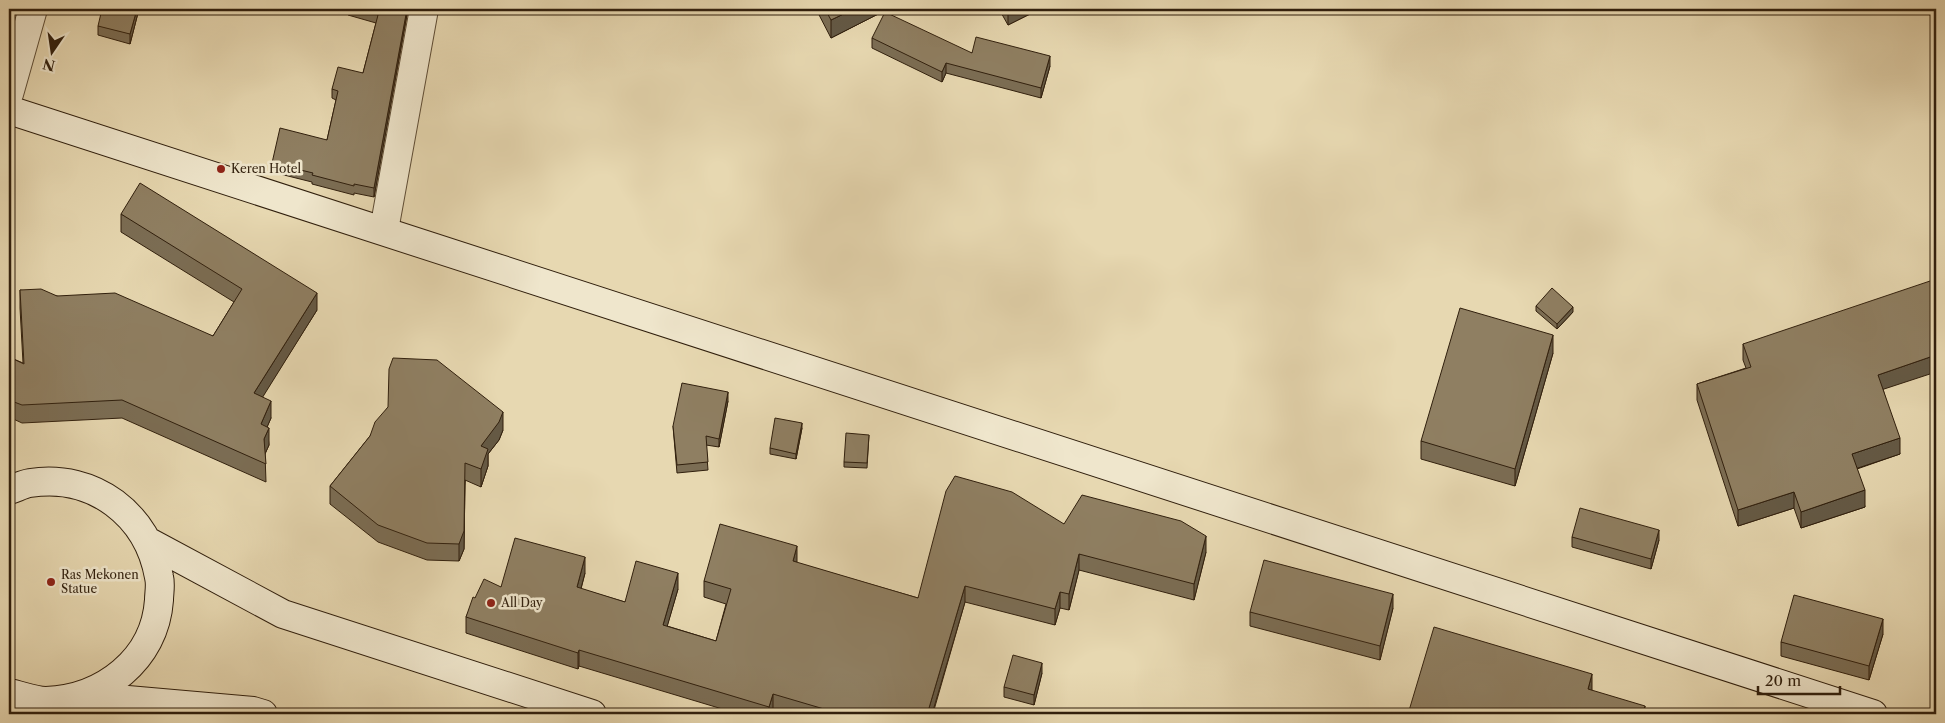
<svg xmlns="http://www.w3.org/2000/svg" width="1945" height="723" font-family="'Libre Caslon Text',serif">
  <rect width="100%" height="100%" fill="#e7d8b1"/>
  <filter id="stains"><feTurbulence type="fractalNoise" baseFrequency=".004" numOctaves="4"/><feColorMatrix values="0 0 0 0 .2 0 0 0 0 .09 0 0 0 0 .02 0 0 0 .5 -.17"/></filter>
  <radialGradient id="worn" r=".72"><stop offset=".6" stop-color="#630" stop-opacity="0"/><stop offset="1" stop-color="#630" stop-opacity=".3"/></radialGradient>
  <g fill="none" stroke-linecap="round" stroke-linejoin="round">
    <!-- street casing -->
    <g stroke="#5e4d36" stroke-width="30">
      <path id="street" d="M 9,94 L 33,9
        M 384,230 L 424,9"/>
    </g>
    <!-- secondary casing -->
    <g stroke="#301f0d" stroke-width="30">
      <path id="secondary" d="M 9,110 L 1873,714
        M 9,490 C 16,488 23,484 30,483 C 94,473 148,515 159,577 C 161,585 159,593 159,600 C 155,660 103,699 46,701 C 34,701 20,695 9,693
        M 149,542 L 283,614 L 592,714
        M 82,696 L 253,711 L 263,714"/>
    </g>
    <!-- street -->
    <use href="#street" stroke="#efe6cc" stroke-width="28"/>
    <!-- secondary -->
    <use href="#secondary" stroke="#efe6cc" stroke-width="28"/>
  </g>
  <!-- wall -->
  <path fill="#7b6d54" stroke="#301f0d" d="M 139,9 L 130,44 L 98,35 L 98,26 Z
    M 348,9 L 408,9 L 374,197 L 354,193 L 354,195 L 312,184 L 312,182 L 272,172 L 272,163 L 327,140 L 336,100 L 332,98 L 332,89 L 363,73 L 376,23 L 348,15 Z
    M 816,9 L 888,9 L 831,38 Z
    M 999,9 L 1040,9 L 1008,25 Z
    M 1928,9 L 1936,9 L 1936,32 Z
    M 872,38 L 972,53 L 1050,66 L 1041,98 L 946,73 L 942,82 L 872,48 Z
    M 121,214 L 317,310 L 262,397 L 271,418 L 267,427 L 269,445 L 265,454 L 266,482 L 122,418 L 22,423 L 9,417 L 9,357 L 23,363 L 20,308 L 20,290 L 57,296 L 213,336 L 234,302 L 121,232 Z
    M 1536,306 L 1573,312 L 1557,329 L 1536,311 Z
    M 1743,344 L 1883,389 L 1900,454 L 1857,469 L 1865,507 L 1801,528 L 1794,508 L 1738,526 L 1697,400 L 1697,384 L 1746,368 L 1743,360 Z
    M 1553,353 L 1515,486 L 1421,459 L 1421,441 Z
    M 728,401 L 719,447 L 706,445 L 708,470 L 677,473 L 673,426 Z
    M 388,407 L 503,430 L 499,440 L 488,454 L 488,466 L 481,487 L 465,480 L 464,549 L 459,561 L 427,560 L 378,542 L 330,504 L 330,486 L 370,436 Z
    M 802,428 L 796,459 L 770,454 L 770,448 Z
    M 869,435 L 867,468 L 844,467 L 844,462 Z
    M 1064,524 L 1206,552 L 1194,600 L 1079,570 L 1069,610 L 1060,608 L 1055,625 L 965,602 L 934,710 L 950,714 L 786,714 L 773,710 L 772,714 L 739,714 L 579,666 L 578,669 L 466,633 L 466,617 L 475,598 L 501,587 L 585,573 L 581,589 L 625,602 L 678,589 L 667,626 L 716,641 L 726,604 L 704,597 L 704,581 L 797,563 L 918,598 Z
    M 1572,537 L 1659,540 L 1651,569 L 1572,547 Z
    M 1393,608 L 1380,660 L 1250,626 L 1250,612 Z
    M 1883,634 L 1869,680 L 1781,656 L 1781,642 Z
    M 1042,673 L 1034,705 L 1004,697 L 1004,687 Z"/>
  <!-- shaded-wall -->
  <path fill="#645945" stroke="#301f0d" d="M 137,9 L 139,9 L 130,44 L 130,34 Z
    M 407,9 L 408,9 L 374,197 L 374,188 Z
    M 854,9 L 888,9 L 831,38 L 831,20 Z
    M 1008,9 L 1040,9 L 1008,25 Z
    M 1050,56 L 1050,66 L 1041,98 L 1041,88 Z
    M 946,63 L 946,73 L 942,82 L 942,72 Z
    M 317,293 L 317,310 L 254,411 L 254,393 Z
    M 1573,307 L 1573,312 L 1557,329 L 1557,324 Z
    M 1553,335 L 1553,353 L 1515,486 L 1515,469 Z
    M 1936,355 L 1936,372 L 1878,391 L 1878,375 Z
    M 728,392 L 728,401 L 719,447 L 719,439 Z
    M 271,401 L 271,418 L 261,441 L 261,424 Z
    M 503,412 L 503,430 L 499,440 L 488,454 L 488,466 L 481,487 L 481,446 Z
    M 802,423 L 802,428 L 796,459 L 796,454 Z
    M 269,428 L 269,445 L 264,456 L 264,439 Z
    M 1900,438 L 1900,454 L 1852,470 L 1852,454 Z
    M 465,480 L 464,549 L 459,561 L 459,544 Z
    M 1865,490 L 1865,507 L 1801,528 L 1801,512 Z
    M 1794,492 L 1794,508 L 1738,526 L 1738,510 Z
    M 1659,530 L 1659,540 L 1651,569 L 1651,559 Z
    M 1206,536 L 1206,552 L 1194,600 L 1194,584 Z
    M 797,546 L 797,562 L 793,561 Z
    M 1079,554 L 1079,570 L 1069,610 L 1069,594 Z
    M 585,557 L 585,573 L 577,603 L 577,587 Z
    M 678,573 L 678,589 L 663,641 L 663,625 Z
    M 965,586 L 965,602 L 932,714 L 929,708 Z
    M 1060,592 L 1060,608 L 1055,625 L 1055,609 Z
    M 1393,594 L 1393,608 L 1380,660 L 1380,646 Z
    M 1883,619 L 1883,634 L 1869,680 L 1869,666 Z
    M 579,650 L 579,666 L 578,669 L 578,653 Z
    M 1042,663 L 1042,673 L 1034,705 L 1034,695 Z
    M 1592,674 L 1592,691 L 1588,689 Z
    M 773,694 L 773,710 L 772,714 L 769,714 L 769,707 Z
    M 1645,706 L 1645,714 L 1642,714 Z"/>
  <!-- building -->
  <path fill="#8f7f62" stroke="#301f0d" d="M 102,9 L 137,9 L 130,34 L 98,26 Z
    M 358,9 L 407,9 L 374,188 L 354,184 L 354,186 L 312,175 L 313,173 L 272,163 L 280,128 L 327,140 L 338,91 L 332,89 L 338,67 L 363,73 L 378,15 Z
    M 825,9 L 854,9 L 831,20 Z
    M 1933,9 L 1936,9 L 1936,19 Z
    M 885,12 L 972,53 L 976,37 L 1050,56 L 1041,88 L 946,63 L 942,72 L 872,38 Z
    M 140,183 L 317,293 L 254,393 L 271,401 L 261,424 L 269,428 L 264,439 L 266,464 L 122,400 L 22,405 L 9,400 L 9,357 L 24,364 L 20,290 L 41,289 L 57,296 L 115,293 L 213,336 L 242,289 L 121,214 Z
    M 1936,279 L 1936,355 L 1878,375 L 1900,438 L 1852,454 L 1865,490 L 1801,512 L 1794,492 L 1738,510 L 1697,384 L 1751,367 L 1743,344 Z
    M 1552,288 L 1573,307 L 1557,324 L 1536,306 Z
    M 1460,308 L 1553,335 L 1515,469 L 1421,441 Z
    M 393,358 L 437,360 L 503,412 L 499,422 L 481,446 L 488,449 L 481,469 L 465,463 L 464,531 L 459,544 L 427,543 L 378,525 L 330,486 L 370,436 L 375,422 L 388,407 L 389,369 Z
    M 682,383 L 728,392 L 719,439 L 706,436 L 708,462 L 677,465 L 673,426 Z
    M 775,418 L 802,423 L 796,454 L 770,448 Z
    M 846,433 L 869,435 L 867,463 L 844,462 Z
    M 955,476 L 1012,492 L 1064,524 L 1082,495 L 1181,521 L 1206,536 L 1194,584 L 1079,554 L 1069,594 L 1060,592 L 1055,609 L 965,586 L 929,708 L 950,714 L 841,714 L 773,694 L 769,707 L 579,650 L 578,653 L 466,617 L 473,597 L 475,598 L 484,579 L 501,587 L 515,538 L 585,557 L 577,587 L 625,602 L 636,561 L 678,573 L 663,625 L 716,641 L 731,589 L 704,581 L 720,524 L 797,546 L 793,561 L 918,598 L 946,491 Z
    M 1580,508 L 1659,530 L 1651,559 L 1572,537 Z
    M 1264,560 L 1393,594 L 1380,646 L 1250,612 Z
    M 1794,595 L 1883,619 L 1869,666 L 1781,642 Z
    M 1434,627 L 1592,674 L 1588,689 L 1645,706 L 1642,714 L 1408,714 Z
    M 1013,655 L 1042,663 L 1034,695 L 1004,687 Z"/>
  <!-- markers -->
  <g fill="#8f2418" stroke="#efe6cc" stroke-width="2">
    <circle cx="221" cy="169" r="5"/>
    <circle cx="51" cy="582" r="5"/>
    <circle cx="491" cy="603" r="5"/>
  </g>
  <g text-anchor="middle" stroke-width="5" stroke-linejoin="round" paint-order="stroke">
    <!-- poi labels -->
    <g font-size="12" fill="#301f0d" stroke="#efe6cc" text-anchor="start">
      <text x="231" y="173">Keren Hotel</text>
      <text x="61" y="579">Ras Mekonen<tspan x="61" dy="14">Statue</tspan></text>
      <text x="501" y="607">All Day</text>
    </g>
  </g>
  <!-- margin -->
  <rect width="1945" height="723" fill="none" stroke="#e7d8b1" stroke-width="30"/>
  <rect x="10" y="10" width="1925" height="703" fill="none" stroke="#301f0d" stroke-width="2.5"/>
  <rect x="15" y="15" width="1915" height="693" fill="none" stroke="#301f0d"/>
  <!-- north arrow -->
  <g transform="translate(52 52) rotate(193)" stroke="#efe6cc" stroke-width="4" paint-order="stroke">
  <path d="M0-4L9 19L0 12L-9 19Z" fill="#301f0d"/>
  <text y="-8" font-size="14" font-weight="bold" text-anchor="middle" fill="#301f0d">N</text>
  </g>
  <!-- scale -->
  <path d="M1758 686v8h82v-8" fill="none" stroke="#301f0d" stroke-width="2.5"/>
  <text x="1765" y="686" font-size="15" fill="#301f0d" stroke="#efe6cc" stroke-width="4" paint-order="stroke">20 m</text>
  <rect width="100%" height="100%" filter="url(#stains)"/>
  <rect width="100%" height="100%" fill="url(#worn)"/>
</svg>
